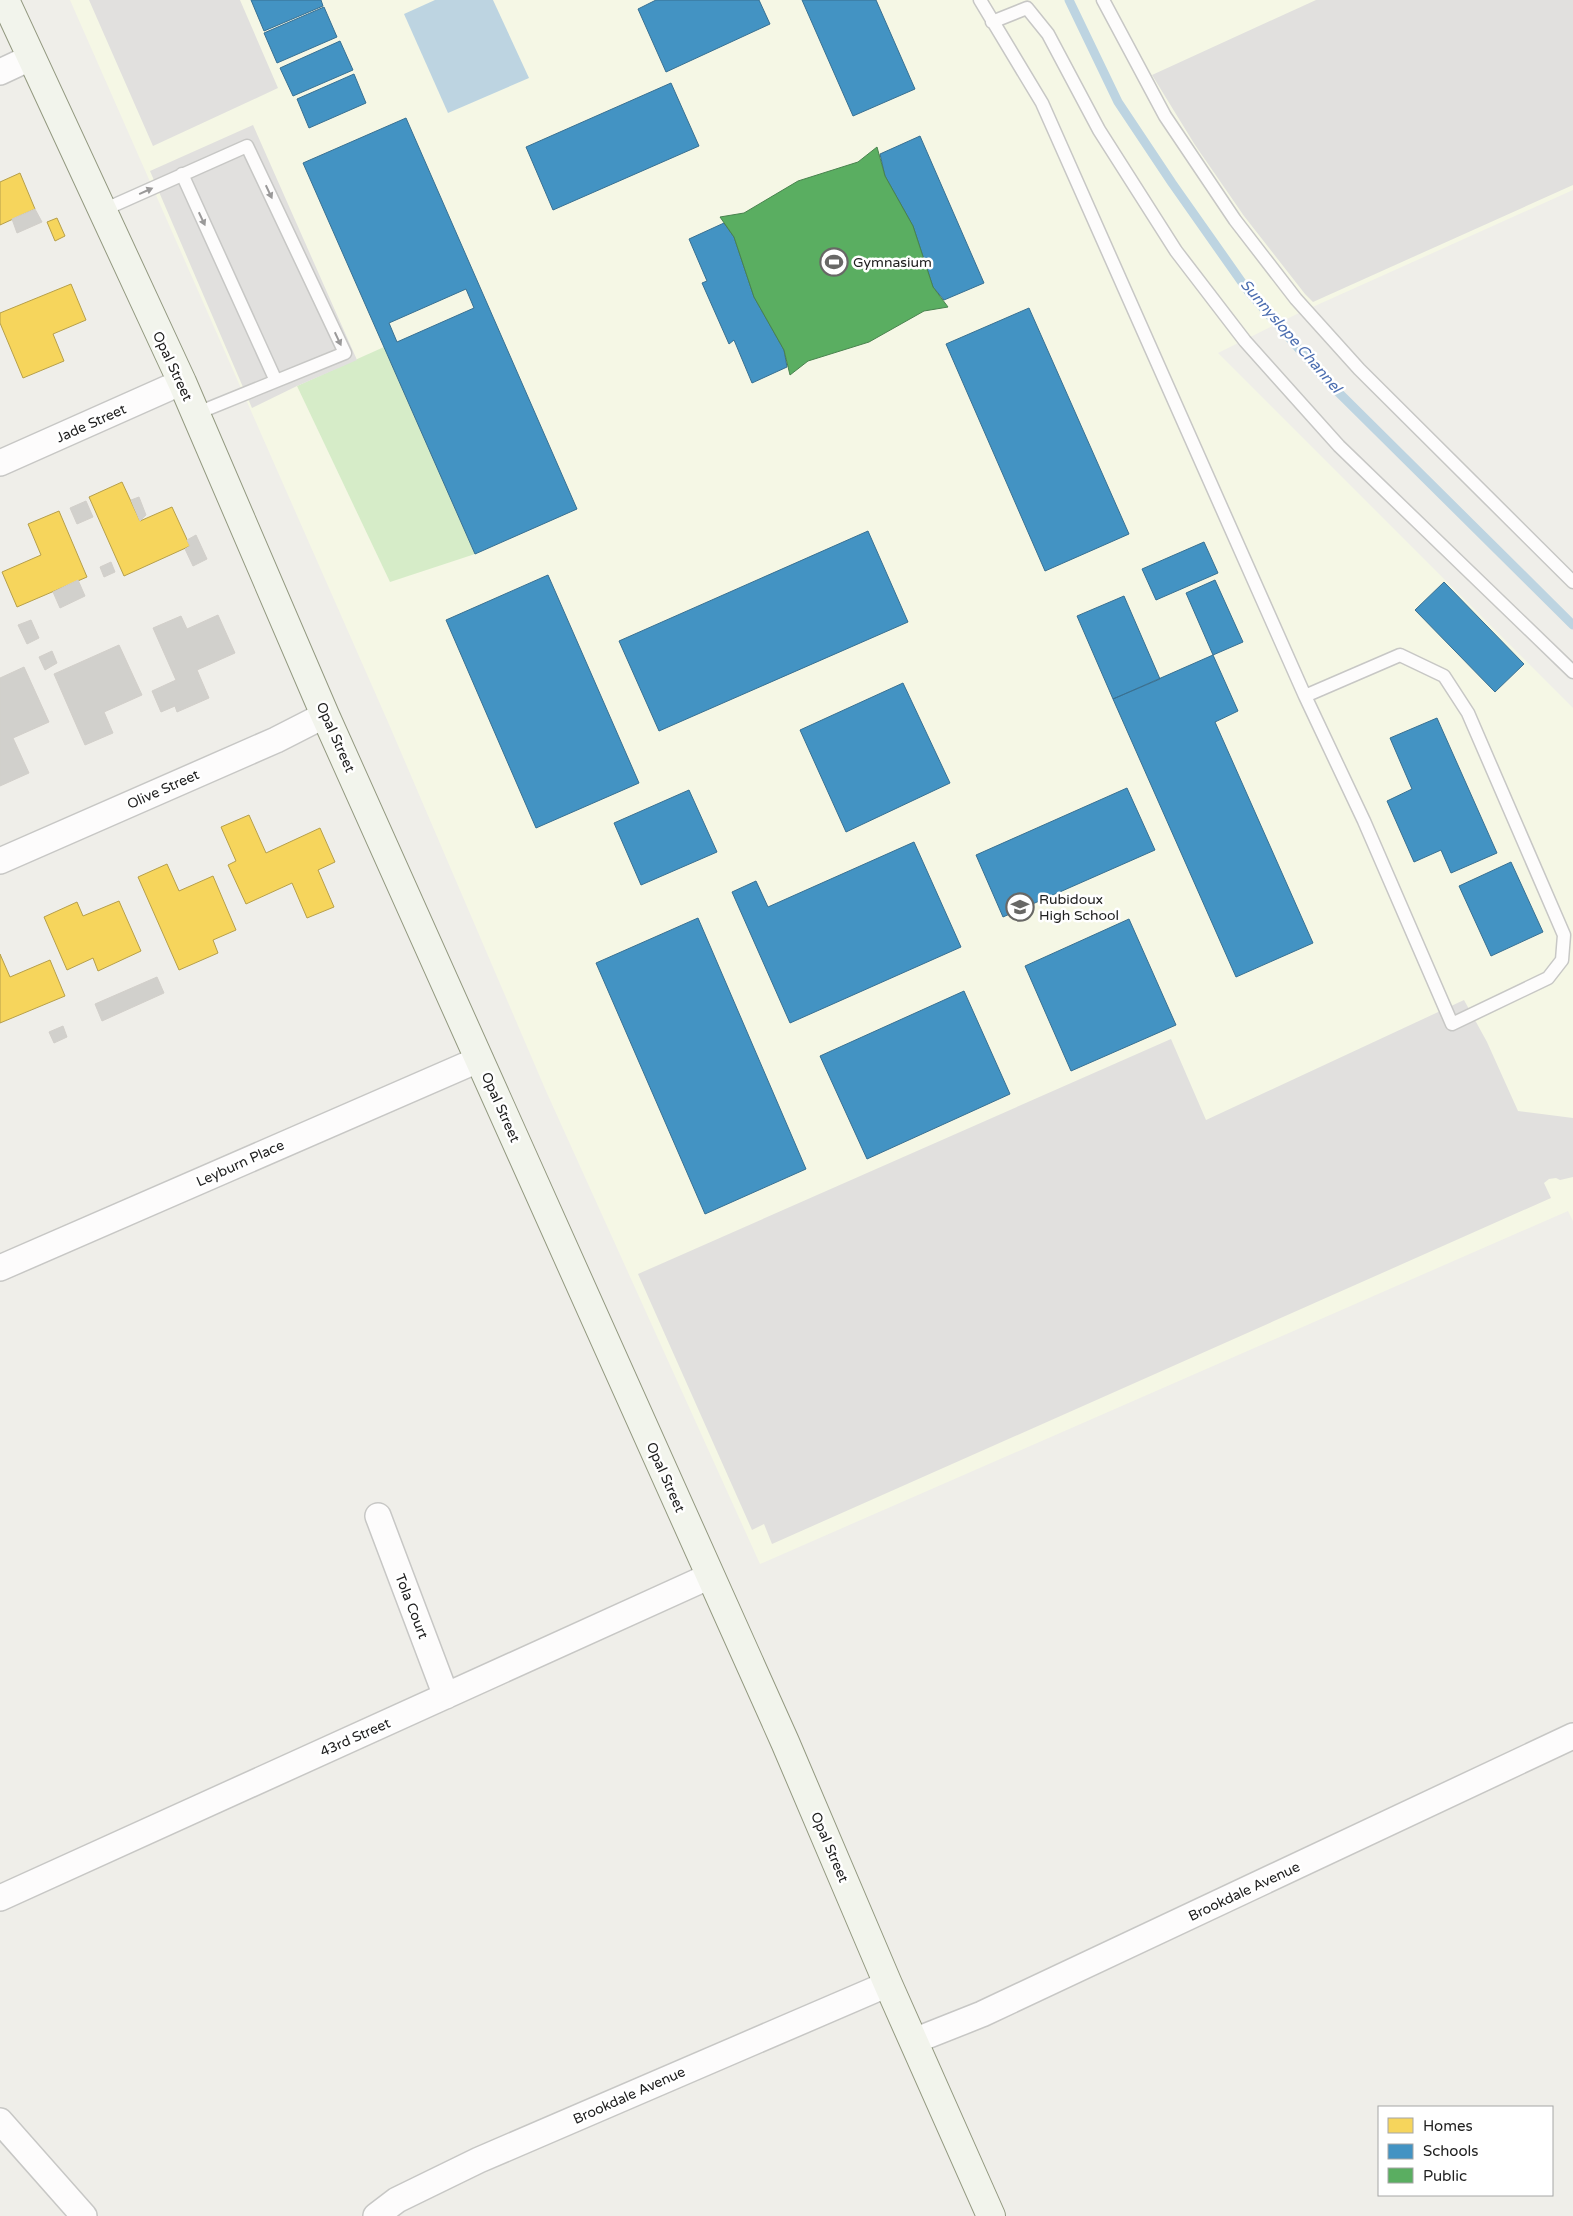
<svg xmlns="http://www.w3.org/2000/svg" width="1573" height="2216" font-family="'Varela Round',sans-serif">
  <rect width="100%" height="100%" fill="#efeee9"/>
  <!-- education -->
  <path fill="#f5f7e5" d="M 70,0 L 1573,0 L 1573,190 L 1297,314 L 1218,353 L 1573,708 L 1573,1221 L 1568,1211 L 760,1564 L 546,1091 L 388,722 Z"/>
  <!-- grass -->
  <path fill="#d6ecc8" d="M 384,347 L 475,554 L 390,582 L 297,386 Z"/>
  <!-- parking -->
  <path fill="#e1e0de" d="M 89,0 L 240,0 L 278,88 L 153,146 Z
    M 1316,0 L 1573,0 L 1573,185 L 1313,302 L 1305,294 L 1244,216 L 1195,145 L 1152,75 Z
    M 253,125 L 357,360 L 297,386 L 252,408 L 150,171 Z
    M 1464,1000 L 1487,1042 L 1518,1111 L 1573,1118 L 1573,1177 L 1560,1180 L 1556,1178 L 1549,1179 L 1544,1183 L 1551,1198 L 772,1544 L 764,1524 L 752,1530 L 638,1274 L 1171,1039 L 1206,1120 Z"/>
  <!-- water -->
  <path fill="#bdd4e1" d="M 435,0 L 493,0 L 529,78 L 448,113 L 404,14 Z"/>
  <!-- homes -->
  <path fill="#f6d55c" stroke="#b69f4a" d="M 20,173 L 35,209 L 0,225 L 0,182 Z
    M 57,218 L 65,236 L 55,241 L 47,222 Z
    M 71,284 L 86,320 L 53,334 L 64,361 L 23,378 L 0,323 L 0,313 Z
    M 122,482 L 140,521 L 172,507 L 190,546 L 124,576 L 89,497 Z
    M 59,511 L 87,577 L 17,607 L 2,572 L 41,555 L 28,524 Z
    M 249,815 L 266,853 L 320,828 L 335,862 L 318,870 L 334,907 L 307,918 L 292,883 L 246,904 L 228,865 L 236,861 L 221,827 Z
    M 167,864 L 179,891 L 213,876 L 236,930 L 213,940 L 218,953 L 179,970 L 138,877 Z
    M 119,901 L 141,951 L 98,971 L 93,958 L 67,970 L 44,917 L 77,902 L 83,916 Z
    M 0,954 L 10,977 L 50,960 L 65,996 L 0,1023 Z"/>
  <!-- schools -->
  <path fill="#4393c3" stroke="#387092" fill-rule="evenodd" d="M 251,0 L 321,0 L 323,6 L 264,31 Z
    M 656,0 L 759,0 L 770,24 L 666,72 L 638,9 Z
    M 802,0 L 876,0 L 915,89 L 853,116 Z
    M 324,7 L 337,37 L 277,63 L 264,33 Z
    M 340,41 L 353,70 L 293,96 L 280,68 Z
    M 354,74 L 366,103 L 309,128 L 297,99 Z
    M 671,83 L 699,146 L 553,210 L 526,147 Z
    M 406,118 L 577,509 L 475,554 L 303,163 ZM 466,289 L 474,308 L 397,342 L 389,323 Z
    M 920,136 L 984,283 L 944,300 L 933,287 L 913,226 L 885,176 L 880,154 Z
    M 724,223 L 734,237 L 754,297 L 784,350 L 787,367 L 752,383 L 734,340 L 729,344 L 702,283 L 707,281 L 689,239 Z
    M 1029,308 L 1129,534 L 1045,571 L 946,344 Z
    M 868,531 L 908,622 L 659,731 L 619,641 Z
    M 1204,542 L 1218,573 L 1156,600 L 1142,569 Z
    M 548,575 L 639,783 L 536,828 L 446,620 Z
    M 1215,580 L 1243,642 L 1213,655 L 1186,593 Z
    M 1444,582 L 1524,664 L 1495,692 L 1415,610 Z
    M 1124,596 L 1160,679 L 1113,699 L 1077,616 Z
    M 1213,655 L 1238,711 L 1215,722 L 1313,943 L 1236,977 L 1113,699 Z
    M 903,683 L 950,783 L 846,832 L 800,730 Z
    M 1437,718 L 1497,853 L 1451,873 L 1441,850 L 1414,862 L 1387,801 L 1412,789 L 1390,738 Z
    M 1127,788 L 1155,850 L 1003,917 L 976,855 Z
    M 689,790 L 717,852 L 641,885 L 614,823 Z
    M 914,842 L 961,947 L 790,1023 L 732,892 L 756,881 L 768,907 Z
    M 1511,862 L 1543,932 L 1491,956 L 1459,886 Z
    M 698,918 L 806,1169 L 705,1214 L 596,963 Z
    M 1129,919 L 1176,1025 L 1071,1071 L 1025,966 Z
    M 964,991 L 1010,1094 L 867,1159 L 820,1056 Z"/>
  <!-- public -->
  <path fill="#5aae61" stroke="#49834e" d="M 877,147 L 885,176 L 913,226 L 933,287 L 948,307 L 924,311 L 869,342 L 808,361 L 790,375 L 784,350 L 754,297 L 734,237 L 720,217 L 744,213 L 798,181 L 858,162 Z"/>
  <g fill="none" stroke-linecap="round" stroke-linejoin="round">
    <!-- stream -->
    <path stroke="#bdd4e1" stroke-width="9" d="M 1069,0 L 1118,102 L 1172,183 L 1248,291 L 1329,383 L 1573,625"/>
  </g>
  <!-- building -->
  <path fill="#d1d0cc" stroke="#d2cfca" d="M 35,209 L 42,222 L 17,233 L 12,219 Z
    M 139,497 L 146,515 L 140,521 L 131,500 Z
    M 86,501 L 93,517 L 77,524 L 70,508 Z
    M 196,535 L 207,559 L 193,566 L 185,549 L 190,546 L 187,540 Z
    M 111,562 L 115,572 L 104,577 L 100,567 Z
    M 78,580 L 85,596 L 60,608 L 53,592 Z
    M 218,615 L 235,653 L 197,670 L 209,698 L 177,712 L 175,706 L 161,712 L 152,691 L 176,680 L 153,628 L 181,616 L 187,629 Z
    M 31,620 L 39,638 L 27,644 L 18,625 Z
    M 119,645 L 142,695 L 104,712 L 113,733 L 85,745 L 54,674 Z
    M 52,651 L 57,663 L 45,670 L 39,657 Z
    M 24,667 L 49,722 L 13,738 L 29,773 L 0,786 L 0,678 Z
    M 157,977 L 164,993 L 102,1021 L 95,1004 Z
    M 63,1026 L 67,1037 L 54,1043 L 49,1032 Z"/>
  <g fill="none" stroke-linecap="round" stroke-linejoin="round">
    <!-- lane casing -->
    <g stroke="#c7c7c5" stroke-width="15">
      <path id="lane" d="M 980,0 L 1042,103 L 1305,696 L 1364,821 L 1452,1024 L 1548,978 L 1562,960 L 1564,935 L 1468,713 L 1444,676 L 1400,655 L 1305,696
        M 1103,0 L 1165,116 L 1235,220 L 1296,299 L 1359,369 L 1573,582
        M 992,22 L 1027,8 L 1048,34 L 1099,130 L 1176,251 L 1245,341 L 1339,446 L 1573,672
        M 182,174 L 276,381
        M 101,211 L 247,146 L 345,353 L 195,414"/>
    </g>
    <!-- street casing -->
    <g stroke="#c7c7c5" stroke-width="28">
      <path id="street" d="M 0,72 L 30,58
        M 0,463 L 182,382
        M 0,861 L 276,740 L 325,715
        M 0,1268 L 480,1059
        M 378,1516 L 446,1696
        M 0,1898 L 710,1576
        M 914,2041 L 982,2014 L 1573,1736
        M 0,2121 L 84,2216
        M 376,2216 L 397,2200 L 479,2160 L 888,1984"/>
    </g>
    <!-- secondary casing -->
    <g stroke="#939980" stroke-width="30">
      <path id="secondary" d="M 5,0 L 182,382 L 325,715 L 785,1742 L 888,1984 L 991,2216"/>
    </g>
    <!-- lane -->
    <use href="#lane" stroke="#fdfcfc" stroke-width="12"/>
    <!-- street -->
    <use href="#street" stroke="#fdfcfc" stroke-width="25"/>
    <!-- secondary -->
    <use href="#secondary" stroke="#f2f4ec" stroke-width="28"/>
  </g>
  <!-- one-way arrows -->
  <defs><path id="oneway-solid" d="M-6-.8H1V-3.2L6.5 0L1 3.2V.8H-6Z" transform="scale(1.25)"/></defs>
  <g fill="#9a9999">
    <use href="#oneway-solid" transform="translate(146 191) rotate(-24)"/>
    <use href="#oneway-solid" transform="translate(269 192) rotate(65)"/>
    <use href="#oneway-solid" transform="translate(202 219) rotate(65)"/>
    <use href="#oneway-solid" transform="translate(338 339) rotate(65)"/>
  </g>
  <!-- icons -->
  <defs>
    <g id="stadium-ring" transform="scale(1.4375)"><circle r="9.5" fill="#fff" stroke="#686866" stroke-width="1.5"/><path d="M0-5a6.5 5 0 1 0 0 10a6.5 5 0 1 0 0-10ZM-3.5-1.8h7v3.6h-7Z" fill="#686866"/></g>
    <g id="school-ring" transform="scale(1.4375)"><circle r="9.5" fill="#fff" stroke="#686866" stroke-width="1.5"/><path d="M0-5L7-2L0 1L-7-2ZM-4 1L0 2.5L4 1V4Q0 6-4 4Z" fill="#686866"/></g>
  </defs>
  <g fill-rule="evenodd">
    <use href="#stadium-ring" x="834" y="262"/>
    <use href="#school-ring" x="1020" y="907"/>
  </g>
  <g text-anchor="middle" stroke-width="5" stroke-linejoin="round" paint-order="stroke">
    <!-- poi labels -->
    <g font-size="14" fill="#202020" stroke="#fff" text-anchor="start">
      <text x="853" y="267">Gymnasium</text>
      <text x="1039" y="904">Rubidoux<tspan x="1039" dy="16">High School</tspan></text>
    </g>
    <!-- street labels -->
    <g font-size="14" fill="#202020" stroke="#fff">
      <text transform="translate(173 366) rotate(65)" y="5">Opal Street</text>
      <text transform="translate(91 423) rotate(-24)" y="5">Jade Street</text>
      <text transform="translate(336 737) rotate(66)" y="5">Opal Street</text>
      <text transform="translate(163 789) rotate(-24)" y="5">Olive Street</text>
      <text transform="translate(501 1107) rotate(66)" y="5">Opal Street</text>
      <text transform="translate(240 1163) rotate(-24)" y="5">Leyburn Place</text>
      <text transform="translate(666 1477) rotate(66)" y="5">Opal Street</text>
      <text transform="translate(412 1606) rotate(69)" y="5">Tola Court</text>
      <text transform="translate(355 1737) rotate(-24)" y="5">43rd Street</text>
      <text transform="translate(830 1847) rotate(67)" y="5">Opal Street</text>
      <text transform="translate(1244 1891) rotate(-25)" y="5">Brookdale Avenue</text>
      <text transform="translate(629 2095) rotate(-24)" y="5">Brookdale Avenue</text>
    </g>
    <!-- water labels -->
    <g font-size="15" font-style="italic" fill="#4c6eb0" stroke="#fff">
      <text transform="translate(1291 336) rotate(49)" y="5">Sunnyslope Channel</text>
    </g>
  </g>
  <!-- legend -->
  <rect x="1378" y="2106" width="175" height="90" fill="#ffffff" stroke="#a6a6a6"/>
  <rect x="1388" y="2118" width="25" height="15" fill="#f6d55c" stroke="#a6a6a6"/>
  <text x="1423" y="2131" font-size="15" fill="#202020">Homes</text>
  <rect x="1388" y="2144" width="25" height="15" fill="#4393c3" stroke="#a6a6a6"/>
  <text x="1423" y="2156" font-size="15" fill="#202020">Schools</text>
  <rect x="1388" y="2168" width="25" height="15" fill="#5aae61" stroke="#a6a6a6"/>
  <text x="1423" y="2181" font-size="15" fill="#202020">Public</text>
</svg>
